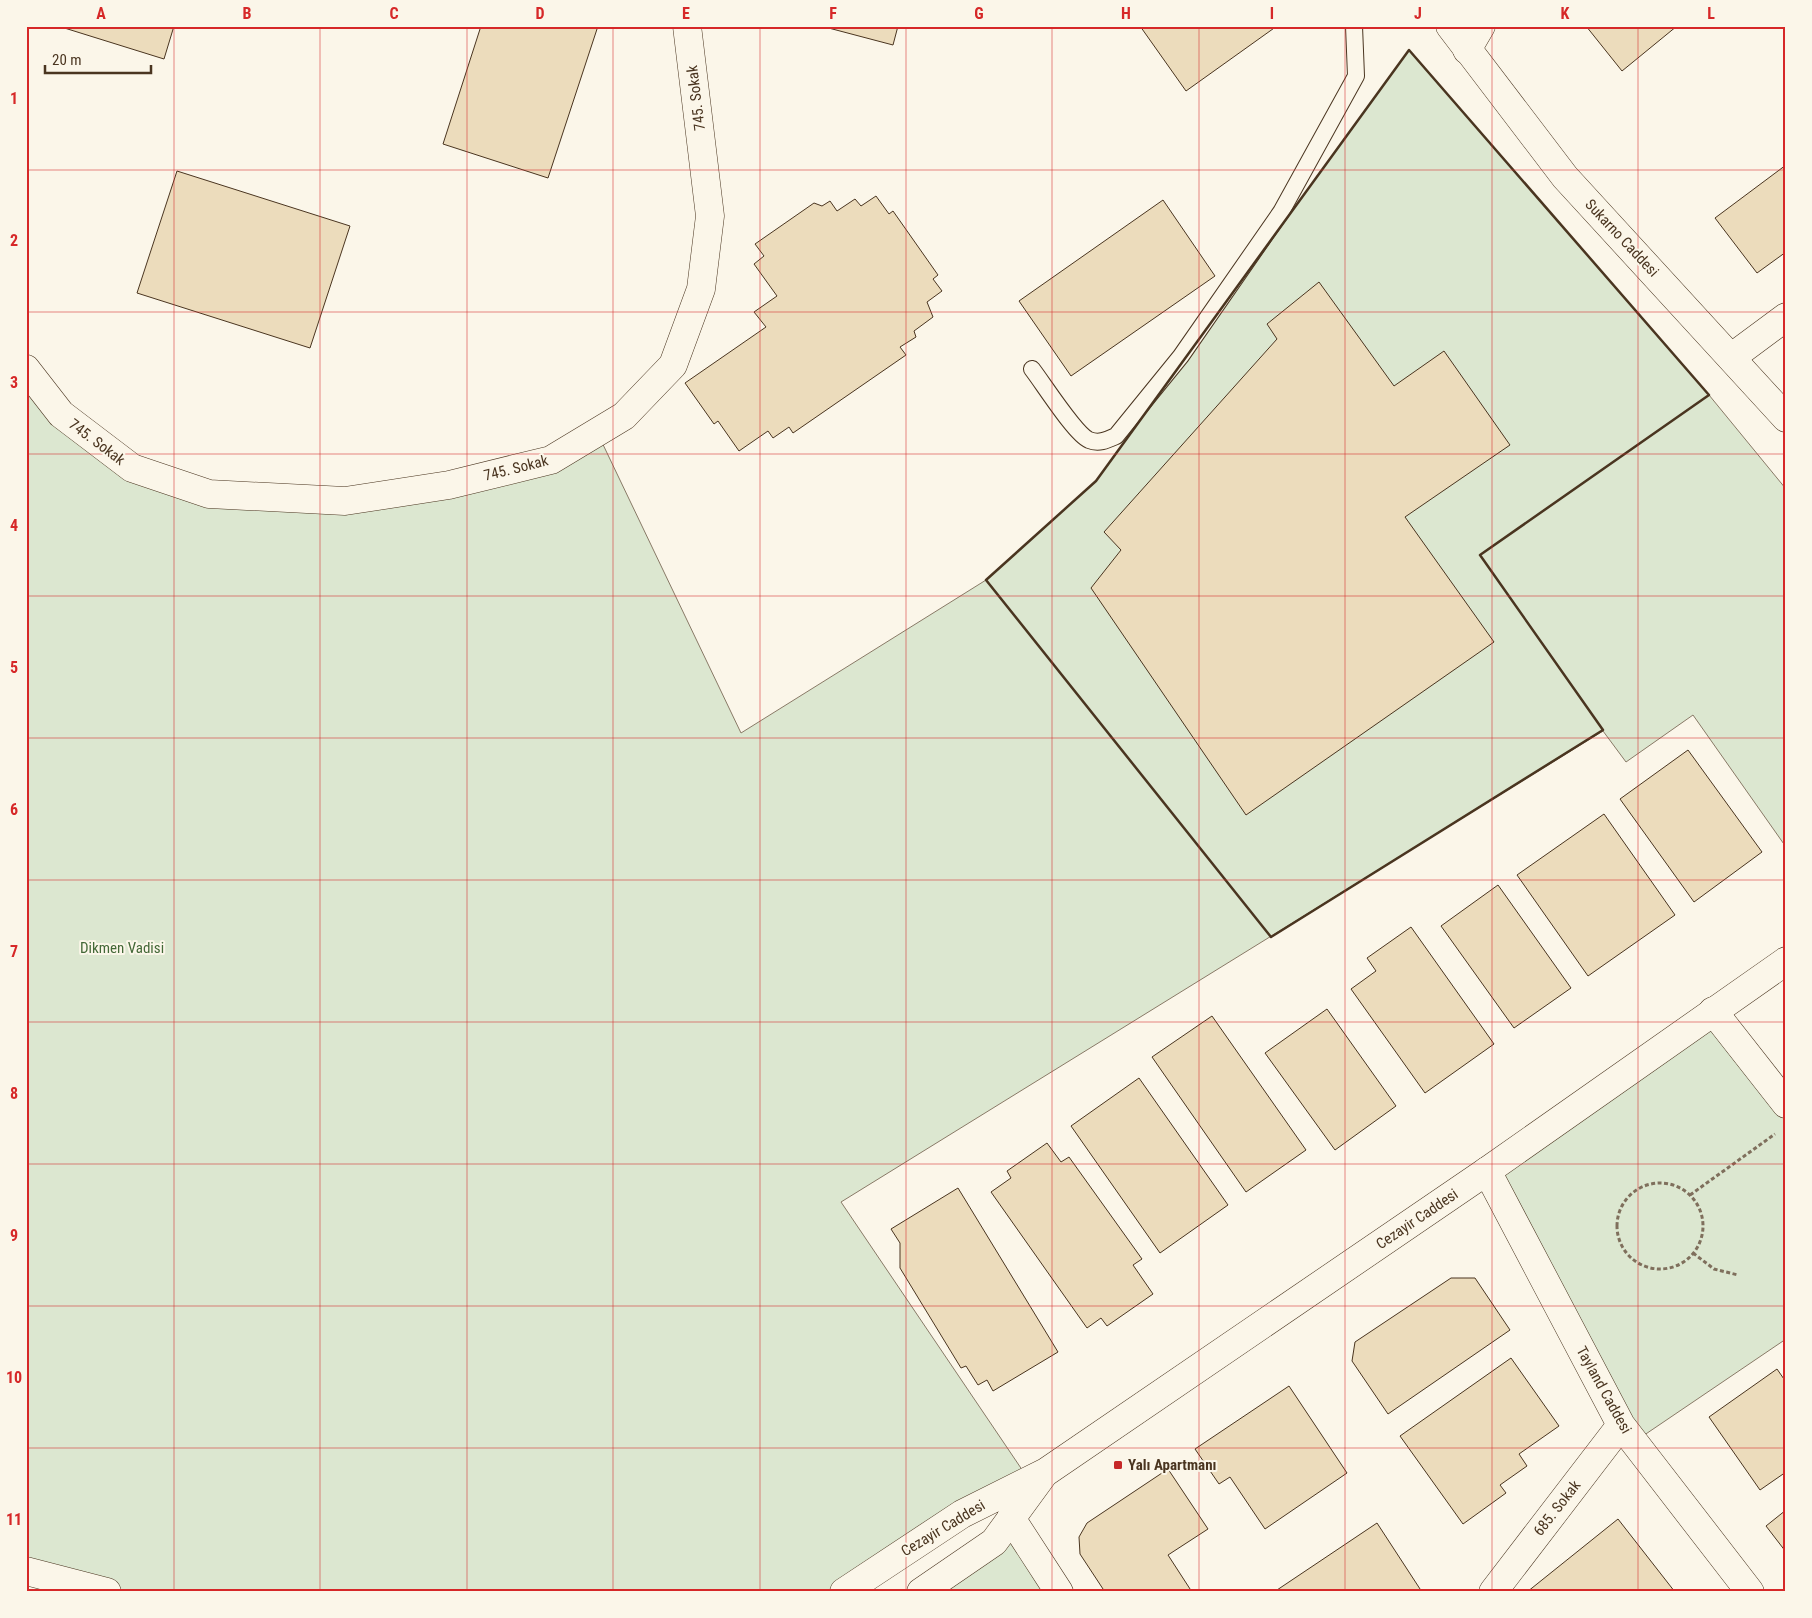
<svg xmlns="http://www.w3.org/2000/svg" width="1812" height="1618" font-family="'Roboto Condensed',sans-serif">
  <rect width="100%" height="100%" fill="#fbf6e9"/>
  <!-- green -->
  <path fill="#dce7d0" stroke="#887966" d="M 1409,50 L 1709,395 L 1786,489 L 1786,847 L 1693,715 L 1626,762 L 1603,731 L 841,1202 L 1029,1480 L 844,1592 L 107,1592 L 26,1571 L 26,391 L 61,414 L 209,494 L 449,485 L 597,432 L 741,733 L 986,580 L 1096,481 Z
    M 1713,1011 L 1786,1104 L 1786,1339 L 1634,1442 L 1487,1171 Z
    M 1011,1518 L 1059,1592 L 922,1592 Z"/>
  <!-- building -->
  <path fill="#ecdcbc" stroke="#4a3520" d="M 58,26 L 174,26 L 164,59 Z
    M 481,26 L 598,26 L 548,178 L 443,144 Z
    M 821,26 L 898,26 L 893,45 Z
    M 1140,26 L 1277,26 L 1186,91 Z
    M 1586,26 L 1677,26 L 1622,71 Z
    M 1786,165 L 1786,252 L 1757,273 L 1715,218 Z
    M 177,171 L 350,226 L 310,348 L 137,293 Z
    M 876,196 L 889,214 L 893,211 L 938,275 L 933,279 L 942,291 L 927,302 L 933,317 L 914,331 L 916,337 L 900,347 L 906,355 L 793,433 L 789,427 L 773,438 L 768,431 L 739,451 L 718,421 L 714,424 L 685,383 L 766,327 L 754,312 L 777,296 L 754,264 L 764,256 L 755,244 L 814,203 L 822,206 L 830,201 L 837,211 L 855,199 L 861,206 Z
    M 1163,200 L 1215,276 L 1071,376 L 1019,301 Z
    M 1319,282 L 1394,386 L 1444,351 L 1510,445 L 1405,517 L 1494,642 L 1246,815 L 1091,588 L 1121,550 L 1104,532 L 1277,339 L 1267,324 Z
    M 1688,750 L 1762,852 L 1694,902 L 1620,799 Z
    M 1604,814 L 1675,915 L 1588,976 L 1517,875 Z
    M 1498,885 L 1571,988 L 1514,1028 L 1441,926 Z
    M 1411,927 L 1494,1044 L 1425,1093 L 1351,989 L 1376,971 L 1367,958 Z
    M 1327,1009 L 1396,1106 L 1335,1150 L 1265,1053 Z
    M 1212,1016 L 1306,1150 L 1246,1192 L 1152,1057 Z
    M 1139,1078 L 1228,1205 L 1160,1253 L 1071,1126 Z
    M 1047,1143 L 1061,1162 L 1069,1157 L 1142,1259 L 1133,1265 L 1153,1294 L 1107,1326 L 1101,1318 L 1087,1328 L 991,1192 L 1011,1178 L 1007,1171 Z
    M 958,1188 L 1058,1352 L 993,1391 L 987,1380 L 978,1385 L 966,1366 L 961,1368 L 900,1268 L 900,1243 L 891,1229 Z
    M 1451,1278 L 1475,1278 L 1510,1330 L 1388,1414 L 1352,1361 L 1355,1342 Z
    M 1511,1358 L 1559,1426 L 1519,1454 L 1527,1466 L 1500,1485 L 1506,1493 L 1463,1524 L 1400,1436 Z
    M 1777,1369 L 1786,1382 L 1786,1472 L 1760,1490 L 1709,1417 Z
    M 1289,1386 L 1347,1473 L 1265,1529 L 1230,1477 L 1219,1484 L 1195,1449 Z
    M 1168,1469 L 1208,1529 L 1168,1555 L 1192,1592 L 1105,1592 L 1080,1554 L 1079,1537 L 1087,1523 Z
    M 1786,1510 L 1786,1552 L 1766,1526 Z
    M 1618,1519 L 1675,1592 L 1527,1592 Z
    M 1377,1523 L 1422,1592 L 1274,1592 Z"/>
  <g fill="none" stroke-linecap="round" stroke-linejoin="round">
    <!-- lane casing -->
    <g stroke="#4a3520" stroke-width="18">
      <path id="lane" d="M 1032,369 C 1043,383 1075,434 1089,440 C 1099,444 1107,440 1116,436 L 1181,356 L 1281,212 L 1356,76 L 1354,26"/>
    </g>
    <!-- street casing -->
    <g stroke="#4a3520" stroke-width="29">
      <path id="street" d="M 1467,50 L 1481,26
        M 1732,357 L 1786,317
        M 26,369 L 61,414 L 132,468 L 209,494 L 345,501 L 449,485 L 551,460 L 624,416 L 673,365 L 701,289 L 710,216 L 687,26
        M 1713,1011 L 1786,1104
        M 1487,1171 L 1621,1425 L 1750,1592
        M 1011,1518 L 1059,1592
        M 1493,1592 L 1621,1425"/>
    </g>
    <!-- secondary casing -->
    <g stroke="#4a3520" stroke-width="29">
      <path id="secondary" d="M 1450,26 L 1565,177 L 1786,418
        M 26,1571 L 107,1592
        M 844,1592 L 962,1514 L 1046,1472 L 1487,1171 L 1786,961
        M 921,1592 L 994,1542 L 1043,1475"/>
    </g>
    <!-- path -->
    <path stroke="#7f6f5c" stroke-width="3" stroke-dasharray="4 2.5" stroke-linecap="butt" d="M1617 1226a43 43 0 1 1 86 0a43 43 0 1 1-86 0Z
      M 1690,1195 L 1775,1134
      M 1693,1253 L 1714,1269 L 1738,1275"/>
    <!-- lane -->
    <use href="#lane" stroke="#fbf6e9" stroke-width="16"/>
    <!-- street -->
    <use href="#street" stroke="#fbf6e9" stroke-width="28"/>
    <!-- secondary -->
    <use href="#secondary" stroke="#fbf6e9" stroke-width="28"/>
    <!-- wall -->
    <path stroke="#4a3520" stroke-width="2.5" d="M 1409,50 L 1709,395 L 1480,555 L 1603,730 L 1271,937 L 986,580 L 1096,481 Z"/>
  </g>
  <!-- grid -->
  <path fill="none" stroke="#d62828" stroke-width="1" stroke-opacity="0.55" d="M 174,26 L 174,1592M 320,26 L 320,1592M 467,26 L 467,1592M 613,26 L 613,1592M 760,26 L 760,1592M 906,26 L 906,1592M 1052,26 L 1052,1592M 1199,26 L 1199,1592M 1345,26 L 1345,1592M 1492,26 L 1492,1592M 1638,26 L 1638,1592M 26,170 L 1786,170M 26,312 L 1786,312M 26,454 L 1786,454M 26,596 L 1786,596M 26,738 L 1786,738M 26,880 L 1786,880M 26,1022 L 1786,1022M 26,1164 L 1786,1164M 26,1306 L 1786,1306M 26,1448 L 1786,1448"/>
  <!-- markers -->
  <rect fill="#c62828" stroke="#fbf6e9" stroke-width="2" x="1113" y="1460" width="10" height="10" rx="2.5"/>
  <g text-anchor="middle" stroke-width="4" stroke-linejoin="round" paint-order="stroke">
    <!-- street labels -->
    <g font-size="15" fill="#4a3520" stroke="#fbf6e9">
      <text transform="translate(696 98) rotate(-97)" y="5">745. Sokak</text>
      <text transform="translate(1622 238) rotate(47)" y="5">Sukarno Caddesi</text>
      <text transform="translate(97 442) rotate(37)" y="5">745. Sokak</text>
      <text transform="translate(516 468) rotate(-14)" y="5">745. Sokak</text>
      <text transform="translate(1417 1219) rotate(-34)" y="5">Cezayir Caddesi</text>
      <text transform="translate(1604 1390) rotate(61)" y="5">Tayland Caddesi</text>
      <text transform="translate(1557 1508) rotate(-52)" y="5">685. Sokak</text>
      <text transform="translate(943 1528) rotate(-31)" y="5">Cezayir Caddesi</text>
    </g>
    <!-- park labels -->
    <g font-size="15" fill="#436837" stroke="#fbf6e9">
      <text x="122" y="953">Dikmen Vadisi</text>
    </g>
    <!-- poi labels -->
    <g font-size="15" font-weight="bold" fill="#4a3520" stroke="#fbf6e9" text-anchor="start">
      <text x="1128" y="1470">Yalı Apartmanı</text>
    </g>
  </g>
  <!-- border -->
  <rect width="1812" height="1618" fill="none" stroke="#fbf6e9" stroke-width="55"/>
  <!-- scale -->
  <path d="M45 65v8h106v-8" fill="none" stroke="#4a3520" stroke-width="2.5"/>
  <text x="52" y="65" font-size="15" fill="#4a3520" stroke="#fbf6e9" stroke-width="4" paint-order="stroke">20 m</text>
  <rect x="28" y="28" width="1756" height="1562" fill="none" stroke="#d62828" stroke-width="2"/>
  <g font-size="16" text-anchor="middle" font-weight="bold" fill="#d62828">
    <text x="101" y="19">A</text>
    <text x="247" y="19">B</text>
    <text x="394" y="19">C</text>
    <text x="540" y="19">D</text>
    <text x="686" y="19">E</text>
    <text x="833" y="19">F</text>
    <text x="979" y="19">G</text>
    <text x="1126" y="19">H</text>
    <text x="1272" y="19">I</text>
    <text x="1418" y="19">J</text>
    <text x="1565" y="19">K</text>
    <text x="1711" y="19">L</text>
    <text x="14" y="104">1</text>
    <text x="14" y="246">2</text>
    <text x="14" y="388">3</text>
    <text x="14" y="531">4</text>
    <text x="14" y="673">5</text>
    <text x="14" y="815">6</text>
    <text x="14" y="957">7</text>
    <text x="14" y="1099">8</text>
    <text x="14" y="1241">9</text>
    <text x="14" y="1383">10</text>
    <text x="14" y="1525">11</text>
  </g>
</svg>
